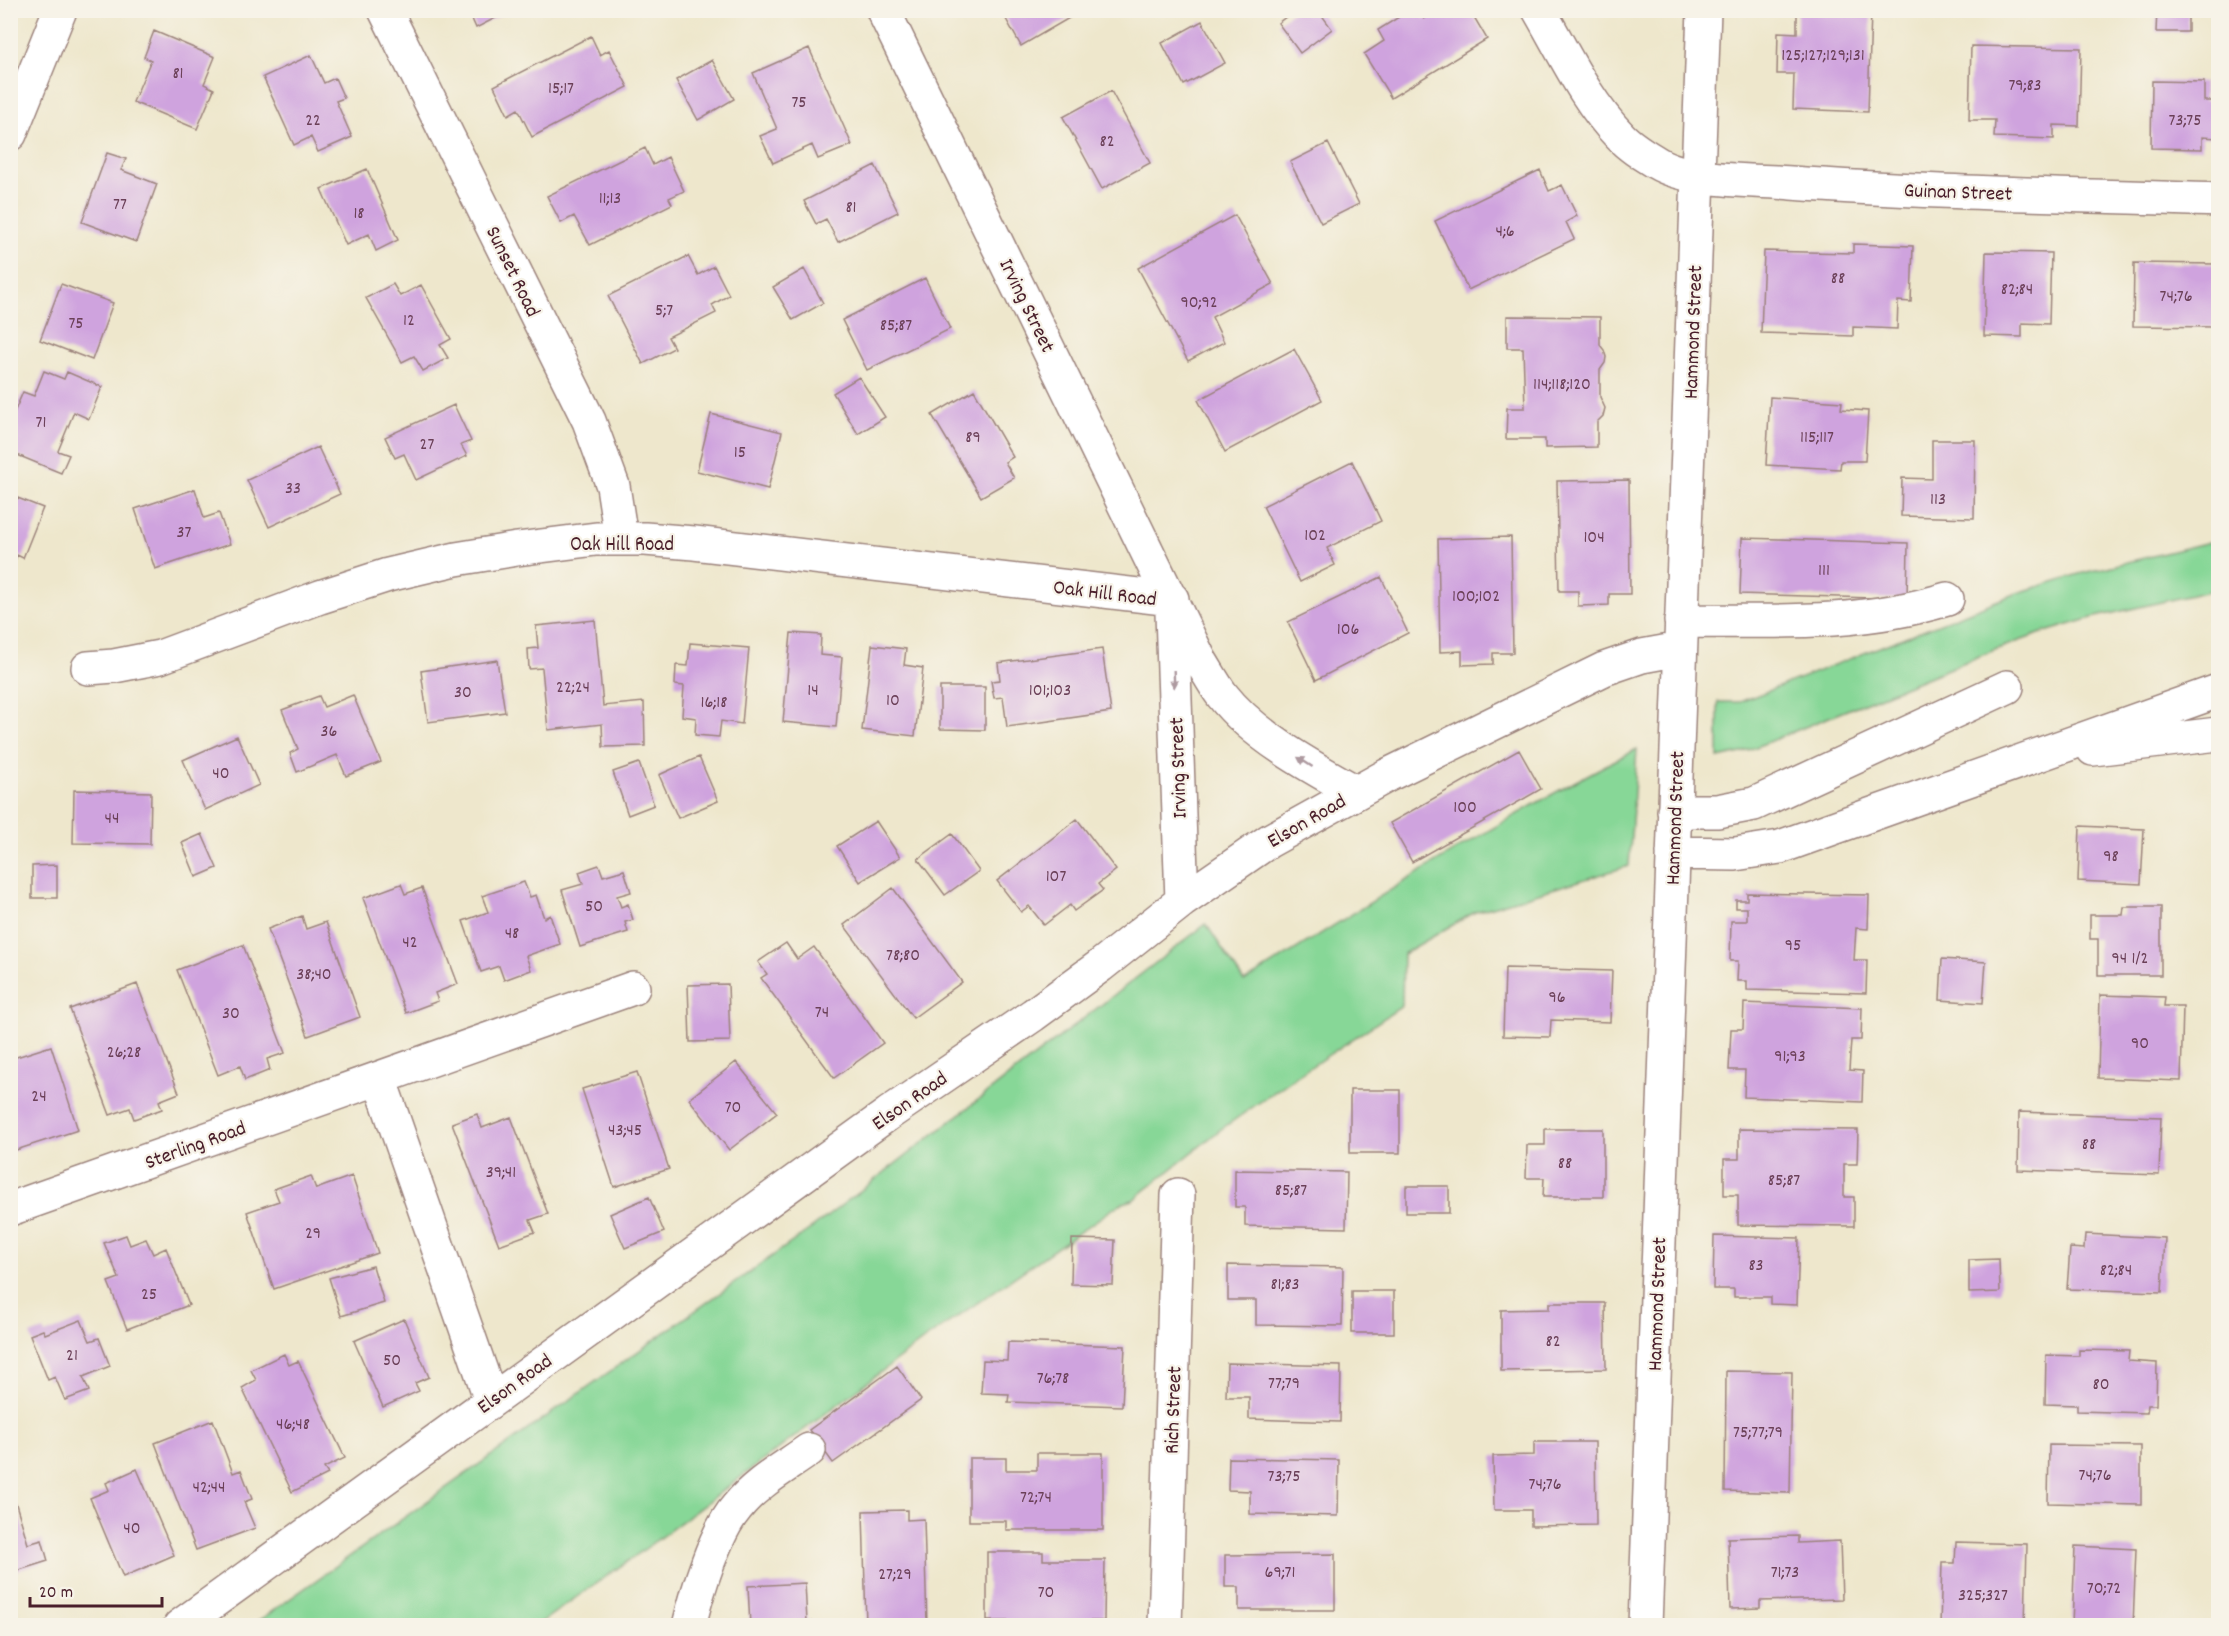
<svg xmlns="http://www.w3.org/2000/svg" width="2229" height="1636" font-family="Dekko,sans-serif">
  <rect width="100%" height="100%" fill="#f7f3e8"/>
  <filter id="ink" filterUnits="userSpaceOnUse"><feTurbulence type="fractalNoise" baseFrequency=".0167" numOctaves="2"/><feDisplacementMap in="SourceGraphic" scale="12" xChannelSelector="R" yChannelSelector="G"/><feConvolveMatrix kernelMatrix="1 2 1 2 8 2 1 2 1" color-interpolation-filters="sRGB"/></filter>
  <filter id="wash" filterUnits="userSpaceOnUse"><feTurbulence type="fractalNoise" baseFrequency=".008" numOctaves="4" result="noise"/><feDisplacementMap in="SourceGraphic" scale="24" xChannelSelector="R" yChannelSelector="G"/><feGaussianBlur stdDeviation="1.35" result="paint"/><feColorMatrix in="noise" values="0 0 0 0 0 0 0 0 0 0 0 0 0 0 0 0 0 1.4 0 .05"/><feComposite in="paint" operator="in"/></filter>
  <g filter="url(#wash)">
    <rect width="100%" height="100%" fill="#eee7cc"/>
    <!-- green -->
    <path fill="#87d797" stroke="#687b61" stroke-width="1.5" d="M 2218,540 L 2218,589 L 2092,618 L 2042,633 L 1997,649 L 1741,753 L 1718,758 L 1718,702 L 1740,702 L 2014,594 L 2079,574 Z
      M 1637,749 L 1629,866 L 1475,912 L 1403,954 L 1402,1006 L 1297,1076 L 1220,1130 L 1133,1200 L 1120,1204 L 921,1342 L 645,1549 L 537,1625 L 253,1625 L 816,1225 L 1206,924 L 1244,982 C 1373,901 1501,818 1637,749 Z"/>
    <g id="blocks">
      <!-- building -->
      <path fill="#cfa3de" d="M 468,10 L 511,10 L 476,28 Z
        M 1001,10 L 1083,10 L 1021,46 Z
        M 1295,10 L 1318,10 L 1332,29 L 1300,53 L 1278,23 Z
        M 1410,10 L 1419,10 L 1424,19 L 1438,10 L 1470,10 L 1487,39 L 1391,98 L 1364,54 L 1384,41 L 1378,30 Z
        M 1797,10 L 1871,10 L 1868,112 L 1793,109 L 1794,74 L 1777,74 L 1778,32 L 1797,33 Z
        M 2157,10 L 2188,10 L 2188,32 L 2156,32 Z
        M 1202,21 L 1225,63 L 1184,85 L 1162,43 Z
        M 154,31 L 215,57 L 204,84 L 214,89 L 197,129 L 133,102 L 151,60 L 144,57 Z
        M 591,36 L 600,55 L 609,50 L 628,87 L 532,137 L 518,109 L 508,115 L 494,86 Z
        M 1971,46 L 2081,48 L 2079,126 L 2054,125 L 2054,139 L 1994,137 L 1995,120 L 1969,120 Z
        M 809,48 L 852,145 L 818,159 L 812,145 L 773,163 L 760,136 L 777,129 L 753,73 Z
        M 311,55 L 324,83 L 335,78 L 344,98 L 336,101 L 352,137 L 318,152 L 311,137 L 294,145 L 263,77 Z
        M 712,60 L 734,99 L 698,120 L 676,80 Z
        M 2152,81 L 2204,82 L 2204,101 L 2218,101 L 2218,138 L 2202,137 L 2202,149 L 2151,148 Z
        M 1111,91 L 1150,163 L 1102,189 L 1063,117 Z
        M 1328,143 L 1359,204 L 1321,223 L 1290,162 Z
        M 645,148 L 653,165 L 668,157 L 684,191 L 669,198 L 672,204 L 590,245 L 574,216 L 561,223 L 547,196 Z
        M 107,153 L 126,159 L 121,170 L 157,184 L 136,242 L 82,222 Z
        M 875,165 L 898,212 L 838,242 L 826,219 L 816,224 L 804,201 Z
        M 367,169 L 398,240 L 376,251 L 369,234 L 346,245 L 321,189 Z
        M 1540,170 L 1549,191 L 1562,185 L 1577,216 L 1566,222 L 1574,239 L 1468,290 L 1435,221 Z
        M 1235,215 L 1273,284 L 1212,317 L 1224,342 L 1188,361 L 1138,268 Z
        M 1853,244 L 1913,246 L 1911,302 L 1898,301 L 1897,329 L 1853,327 L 1853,336 L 1761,333 L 1764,251 L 1853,253 Z
        M 1986,252 L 2051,253 L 2049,324 L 2022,323 L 2022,337 L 1984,336 Z
        M 688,256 L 698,275 L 714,266 L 729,295 L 712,305 L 716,313 L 668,337 L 674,348 L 643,364 L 608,296 Z
        M 2134,263 L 2218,264 L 2217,327 L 2133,326 Z
        M 804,269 L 823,303 L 793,320 L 773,287 Z
        M 925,278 L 950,329 L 867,370 L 842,320 Z
        M 61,284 L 113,303 L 92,360 L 40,340 Z
        M 393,284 L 400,296 L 421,285 L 451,339 L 440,345 L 448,358 L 423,371 L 414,356 L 402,362 L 366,298 Z
        M 1507,316 L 1600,317 L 1600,345 L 1604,350 L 1606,357 L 1605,363 L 1600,370 L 1600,397 L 1605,408 L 1603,416 L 1597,422 L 1597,447 L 1545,448 L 1545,439 L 1506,439 L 1507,408 L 1525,408 L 1523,348 L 1507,348 Z
        M 1294,349 L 1322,400 L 1225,452 L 1198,400 Z
        M 44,371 L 64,379 L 67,372 L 102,387 L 89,419 L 74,412 L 58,451 L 69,455 L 61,473 L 10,452 L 10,422 L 23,392 L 34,396 Z
        M 859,377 L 885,417 L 858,434 L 833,393 Z
        M 974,390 L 1013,457 L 1005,462 L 1014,478 L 981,497 L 932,415 Z
        M 1770,397 L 1842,402 L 1841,409 L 1868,411 L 1865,461 L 1841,461 L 1840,469 L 1766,465 Z
        M 454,405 L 471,441 L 461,445 L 467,456 L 416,480 L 404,454 L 395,458 L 385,437 Z
        M 711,414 L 782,432 L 768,489 L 697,471 Z
        M 1932,440 L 1975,440 L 1974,518 L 1901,516 L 1902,478 L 1932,479 Z
        M 318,447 L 340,494 L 269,527 L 247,480 Z
        M 1352,461 L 1381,521 L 1327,548 L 1335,565 L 1300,582 L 1263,506 Z
        M 1629,480 L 1630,594 L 1609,594 L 1609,605 L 1578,606 L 1578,591 L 1559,591 L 1557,481 Z
        M 195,489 L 204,518 L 219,513 L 230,544 L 155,569 L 135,509 Z
        M 10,495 L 43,508 L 23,558 L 17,555 L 11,571 Z
        M 1511,537 L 1513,653 L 1493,653 L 1493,664 L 1462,665 L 1462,651 L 1440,652 L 1438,539 Z
        M 1742,538 L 1908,543 L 1907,599 L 1740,594 Z
        M 1381,577 L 1408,633 L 1316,680 L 1288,622 Z
        M 595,620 L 603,706 L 644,702 L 645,746 L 603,747 L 602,724 L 548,730 L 542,668 L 529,669 L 528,649 L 538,648 L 536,626 Z
        M 791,633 L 821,635 L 820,655 L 842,657 L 836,727 L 783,722 Z
        M 690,643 L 749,648 L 742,724 L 721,721 L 719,737 L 695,735 L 696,718 L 682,716 L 684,686 L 675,685 L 676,665 L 688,666 Z
        M 872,645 L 906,649 L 904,665 L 923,668 L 915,736 L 862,730 Z
        M 1102,649 L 1111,712 L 1007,727 L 1003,697 L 994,698 L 991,681 L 1000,680 L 998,663 Z
        M 497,660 L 505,712 L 428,722 L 421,671 Z
        M 940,687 L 985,687 L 985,730 L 940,729 Z
        M 353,695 L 381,762 L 346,776 L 337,755 L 297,772 L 290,753 L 298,749 L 282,710 L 319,696 L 324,707 Z
        M 237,736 L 259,785 L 205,810 L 183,760 Z
        M 1519,750 L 1541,789 L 1412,862 L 1390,823 Z
        M 699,757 L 718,801 L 678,818 L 659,775 Z
        M 639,763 L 654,805 L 628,815 L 613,772 Z
        M 74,790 L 151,792 L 150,844 L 73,843 Z
        M 1077,819 L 1116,870 L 1098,884 L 1103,890 L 1074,911 L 1070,905 L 1044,925 L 1029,906 L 1021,912 L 997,881 Z
        M 876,821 L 900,857 L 860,882 L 837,846 Z
        M 2080,826 L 2144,829 L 2141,884 L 2078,881 Z
        M 202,834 L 217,868 L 196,877 L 182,843 Z
        M 952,834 L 979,871 L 945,895 L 918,859 Z
        M 57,865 L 57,898 L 32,898 L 32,866 Z
        M 599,865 L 603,876 L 624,870 L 631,892 L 617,896 L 621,907 L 628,904 L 633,920 L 625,922 L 628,932 L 580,947 L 562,890 L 583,884 L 579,872 Z
        M 524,882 L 530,897 L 536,895 L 544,918 L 550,915 L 560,944 L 526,956 L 531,970 L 504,980 L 499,966 L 481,972 L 463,921 L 488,912 L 482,896 Z
        M 401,884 L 405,894 L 422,888 L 458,984 L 435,993 L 438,1001 L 406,1013 L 363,898 Z
        M 893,888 L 962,982 L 913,1018 L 844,925 Z
        M 1747,893 L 1869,895 L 1868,929 L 1856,928 L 1854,960 L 1867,960 L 1866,993 L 1747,990 L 1747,981 L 1737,981 L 1738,961 L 1730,961 L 1731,921 L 1747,921 L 1747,908 L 1736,908 L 1736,900 L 1747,900 Z
        M 2124,907 L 2161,907 L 2161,975 L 2098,975 L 2098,939 L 2090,939 L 2090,915 L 2123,915 Z
        M 302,916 L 306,929 L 326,922 L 360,1017 L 308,1036 L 268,929 Z
        M 786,943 L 797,959 L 814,947 L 883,1043 L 834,1078 L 761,978 L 767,974 L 758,962 Z
        M 243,945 L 285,1053 L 267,1059 L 270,1070 L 245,1080 L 240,1066 L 218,1075 L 177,970 Z
        M 1942,959 L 1986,962 L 1983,1003 L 1940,1000 Z
        M 1505,968 L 1612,971 L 1610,1022 L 1551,1020 L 1550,1037 L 1503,1036 Z
        M 137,984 L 179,1093 L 159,1101 L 162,1109 L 134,1119 L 130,1108 L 110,1115 L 70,1009 Z
        M 728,984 L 730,1041 L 690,1042 L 688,985 Z
        M 2100,995 L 2165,997 L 2164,1006 L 2183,1006 L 2181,1081 L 2098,1078 Z
        M 1744,1003 L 1862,1008 L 1861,1040 L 1851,1040 L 1849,1070 L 1863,1071 L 1862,1102 L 1744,1097 L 1745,1070 L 1729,1070 L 1731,1029 L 1743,1029 Z
        M 51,1046 L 78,1130 L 10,1152 L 10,1059 Z
        M 736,1062 L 777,1113 L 729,1150 L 689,1099 Z
        M 637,1072 L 669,1169 L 614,1187 L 582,1089 Z
        M 1350,1090 L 1400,1090 L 1400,1153 L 1350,1153 Z
        M 2019,1112 L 2161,1117 L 2159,1175 L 2018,1170 Z
        M 477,1114 L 482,1128 L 511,1117 L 548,1214 L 530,1220 L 535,1232 L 499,1245 L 452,1123 Z
        M 1545,1129 L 1603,1129 L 1603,1197 L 1543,1197 L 1544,1178 L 1526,1178 L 1527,1145 L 1545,1145 Z
        M 1739,1129 L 1858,1130 L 1857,1164 L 1844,1164 L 1844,1197 L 1854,1197 L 1854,1226 L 1738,1225 L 1738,1195 L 1724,1195 L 1724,1159 L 1739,1159 Z
        M 1235,1170 L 1347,1172 L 1346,1228 L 1245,1226 L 1245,1207 L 1235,1207 Z
        M 311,1176 L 316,1189 L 352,1176 L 378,1253 L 274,1289 L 247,1212 L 279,1201 L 274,1189 Z
        M 1406,1186 L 1449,1186 L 1449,1213 L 1406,1213 Z
        M 649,1197 L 664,1232 L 625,1248 L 610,1214 Z
        M 2085,1234 L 2165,1238 L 2162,1292 L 2067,1289 L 2070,1248 L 2084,1249 Z
        M 126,1235 L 130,1245 L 146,1239 L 153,1254 L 166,1248 L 189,1305 L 127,1329 L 108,1282 L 119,1278 L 104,1243 Z
        M 1714,1236 L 1799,1238 L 1797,1305 L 1770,1304 L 1770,1297 L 1734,1297 L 1734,1289 L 1713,1289 Z
        M 1072,1239 L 1115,1240 L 1113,1285 L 1071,1284 Z
        M 1999,1259 L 2000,1292 L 1969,1293 L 1969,1260 Z
        M 1228,1265 L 1343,1267 L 1342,1326 L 1256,1325 L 1256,1300 L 1228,1300 Z
        M 373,1266 L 384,1303 L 341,1316 L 329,1278 Z
        M 1352,1291 L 1394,1291 L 1394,1333 L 1352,1333 Z
        M 1549,1303 L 1605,1303 L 1606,1369 L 1501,1371 L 1501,1310 L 1549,1309 Z
        M 404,1319 L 429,1377 L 415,1383 L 419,1391 L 383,1407 L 354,1341 Z
        M 81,1320 L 90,1341 L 99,1338 L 110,1366 L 83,1377 L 89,1391 L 65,1400 L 55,1377 L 48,1380 L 30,1335 L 43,1330 L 45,1334 Z
        M 1008,1342 L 1125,1346 L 1122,1406 L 1008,1402 L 1009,1394 L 981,1393 L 983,1360 L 1007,1361 Z
        M 2079,1350 L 2129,1351 L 2128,1361 L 2157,1363 L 2156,1405 L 2148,1405 L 2147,1413 L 2077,1411 L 2077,1405 L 2045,1404 L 2046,1355 L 2079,1356 Z
        M 284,1354 L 289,1365 L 298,1361 L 345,1458 L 324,1468 L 328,1474 L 292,1492 L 242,1388 L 256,1380 L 251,1370 Z
        M 1227,1363 L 1341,1366 L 1340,1422 L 1249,1419 L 1249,1397 L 1226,1397 Z
        M 897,1366 L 921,1400 L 833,1463 L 809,1430 Z
        M 1726,1371 L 1792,1372 L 1790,1493 L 1725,1491 Z
        M 213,1420 L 233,1473 L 241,1470 L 252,1499 L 244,1502 L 255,1528 L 196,1550 L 155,1443 Z
        M 1534,1442 L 1595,1442 L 1596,1525 L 1531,1526 L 1531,1510 L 1494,1510 L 1493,1456 L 1534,1455 Z
        M 2049,1445 L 2141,1446 L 2141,1505 L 2048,1503 Z
        M 1037,1453 L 1103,1453 L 1103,1530 L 1006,1530 L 1006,1521 L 969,1521 L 969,1458 L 1006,1458 L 1006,1470 L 1037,1470 Z
        M 1229,1458 L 1339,1460 L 1338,1516 L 1250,1514 L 1250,1491 L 1228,1490 Z
        M 137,1469 L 174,1555 L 123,1577 L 90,1498 L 109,1490 L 106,1483 Z
        M 16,1504 L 28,1544 L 42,1540 L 48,1561 L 10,1573 L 10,1505 Z
        M 907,1510 L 907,1520 L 924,1519 L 927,1626 L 866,1626 L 863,1511 Z
        M 1798,1536 L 1798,1543 L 1840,1541 L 1842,1599 L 1760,1601 L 1760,1608 L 1730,1609 L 1728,1538 Z
        M 1956,1542 L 2027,1544 L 2025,1626 L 1940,1625 L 1942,1563 L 1955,1563 Z
        M 2075,1546 L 2136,1549 L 2133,1626 L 2072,1626 Z
        M 987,1552 L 1043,1552 L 1043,1560 L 1105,1560 L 1104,1621 L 1066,1621 L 1066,1626 L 1013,1626 L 1013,1621 L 987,1621 Z
        M 1335,1554 L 1335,1610 L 1239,1610 L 1239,1587 L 1225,1587 L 1225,1555 Z
        M 805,1583 L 807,1622 L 816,1621 L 816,1626 L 750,1626 L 748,1586 Z"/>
    </g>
  </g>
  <g filter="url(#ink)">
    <use href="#blocks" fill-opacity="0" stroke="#9c837c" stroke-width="1.5"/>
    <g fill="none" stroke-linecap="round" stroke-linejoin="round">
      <!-- minor casing -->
      <g stroke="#9c837c" stroke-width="36">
        <path id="minor" d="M 385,10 L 589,421 L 613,486 L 621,538
          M 883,10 L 1200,660 C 1207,671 1214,684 1222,695 C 1254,736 1311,767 1356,792
          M 1539,10 C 1564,53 1586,101 1620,136 C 1630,147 1644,155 1657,163 C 1689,182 1753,180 1791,183 C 1933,193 2076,195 2218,200
          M 10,134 L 60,10
          M 1172,613 L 1182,901
          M 1681,621 C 1772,621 1858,626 1947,599
          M 88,668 L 114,666 L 160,657 L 320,597 L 388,575 L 456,559 L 517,549 L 596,539 L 645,539 L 694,543 L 1172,599
          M 2093,749 L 2218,734
          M 1674,811 L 1717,811 L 1754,804 L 2007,687
          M 1673,853 L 1735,854 L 1780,847 L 2218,691
          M 379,1078 L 491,1400
          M 10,1209 L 633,988
          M 180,1626 L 888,1114 L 1033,1015 L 1100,966 L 1182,901 L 1269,841 L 1388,775 L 1604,669 L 1642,656 L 1680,649
          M 689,1626 C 697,1592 715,1532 737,1507 C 756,1483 784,1468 809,1450
          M 1165,1626 L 1178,1195
          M 1645,1626 L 1704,10"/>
      </g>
      <!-- minor -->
      <use href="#minor" stroke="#fff" stroke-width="33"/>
    </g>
    <!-- one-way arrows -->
    <defs><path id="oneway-solid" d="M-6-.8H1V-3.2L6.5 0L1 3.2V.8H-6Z" transform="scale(1.5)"/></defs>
    <g fill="#ae9aa0">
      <use href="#oneway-solid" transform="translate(1174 679) rotate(88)"/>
      <use href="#oneway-solid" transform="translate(1305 762) rotate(-147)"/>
    </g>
  </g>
  <g text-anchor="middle" stroke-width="4.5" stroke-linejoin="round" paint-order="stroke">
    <!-- number labels -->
    <g font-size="18" fill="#6b4058">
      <text x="1823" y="60">125;127;129;131</text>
      <text x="178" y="78">81</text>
      <text x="2025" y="90">79;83</text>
      <text x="561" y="93">15;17</text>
      <text x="799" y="107">75</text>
      <text x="313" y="125">22</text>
      <text x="2185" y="125">73;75</text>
      <text x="1107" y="146">82</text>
      <text x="610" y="203">11;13</text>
      <text x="120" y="209">77</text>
      <text x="851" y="212">81</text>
      <text x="359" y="218">18</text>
      <text x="1505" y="236">4;6</text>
      <text x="1838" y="283">88</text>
      <text x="2017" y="294">82;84</text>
      <text x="2176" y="301">74;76</text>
      <text x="1199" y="307">90;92</text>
      <text x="664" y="315">5;7</text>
      <text x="409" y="325">12</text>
      <text x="76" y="328">75</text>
      <text x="896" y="330">85;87</text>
      <text x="1562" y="389">114;118;120</text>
      <text x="41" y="427">71</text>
      <text x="973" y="442">89</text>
      <text x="1817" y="442">115;117</text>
      <text x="427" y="449">27</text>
      <text x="740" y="457">15</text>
      <text x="293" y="493">33</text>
      <text x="1938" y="504">113</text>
      <text x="184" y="537">37</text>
      <text x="1315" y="540">102</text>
      <text x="1594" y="542">104</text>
      <text x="1824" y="575">111</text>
      <text x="1476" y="601">100;102</text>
      <text x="1348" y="634">106</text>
      <text x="573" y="692">22;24</text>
      <text x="813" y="695">14</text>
      <text x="1050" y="695">101;103</text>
      <text x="463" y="697">30</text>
      <text x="893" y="705">10</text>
      <text x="714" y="707">16;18</text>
      <text x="329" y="736">36</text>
      <text x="221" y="778">40</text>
      <text x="1465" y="812">100</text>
      <text x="112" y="823">44</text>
      <text x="2111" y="861">98</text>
      <text x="1056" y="881">107</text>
      <text x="594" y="911">50</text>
      <text x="512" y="938">48</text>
      <text x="410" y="947">42</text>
      <text x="1793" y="950">95</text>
      <text x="903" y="960">78;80</text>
      <text x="2130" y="963">94 1/2</text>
      <text x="314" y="979">38;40</text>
      <text x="1557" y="1002">96</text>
      <text x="822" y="1017">74</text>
      <text x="231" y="1018">30</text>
      <text x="2140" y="1048">90</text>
      <text x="124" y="1057">26;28</text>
      <text x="1790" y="1061">91;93</text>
      <text x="39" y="1101">24</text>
      <text x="733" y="1112">70</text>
      <text x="625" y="1135">43;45</text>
      <text x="2089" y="1149">88</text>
      <text x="1565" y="1168">88</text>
      <text x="501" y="1177">39;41</text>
      <text x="1784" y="1185">85;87</text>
      <text x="1291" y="1195">85;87</text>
      <text x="313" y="1238">29</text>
      <text x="1756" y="1270">83</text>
      <text x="2116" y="1275">82;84</text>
      <text x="1285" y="1289">81;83</text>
      <text x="149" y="1299">25</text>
      <text x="1553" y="1346">82</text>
      <text x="72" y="1360">21</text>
      <text x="392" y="1365">50</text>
      <text x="1053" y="1383">76;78</text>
      <text x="1284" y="1388">77;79</text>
      <text x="2101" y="1389">80</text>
      <text x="293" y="1429">46;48</text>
      <text x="1758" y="1437">75;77;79</text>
      <text x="2095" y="1480">74;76</text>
      <text x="1284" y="1481">73;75</text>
      <text x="1545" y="1489">74;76</text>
      <text x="209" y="1492">42;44</text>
      <text x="1036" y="1502">72;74</text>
      <text x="132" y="1533">40</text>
      <text x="1280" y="1577">69;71</text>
      <text x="1785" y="1577">71;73</text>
      <text x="895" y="1579">27;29</text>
      <text x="2104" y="1593">70;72</text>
      <text x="1046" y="1597">70</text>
      <text x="1983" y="1600">325;327</text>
    </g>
    <!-- street labels -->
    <g font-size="21" fill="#4a1f2b" stroke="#f7f3e8">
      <text transform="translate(1958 191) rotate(2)" y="7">Guinan Street</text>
      <text transform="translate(514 271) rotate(64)" y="7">Sunset Road</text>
      <text transform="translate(1028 305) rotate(64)" y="7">Irving Street</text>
      <text transform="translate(1692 332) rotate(-88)" y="7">Hammond Street</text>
      <text x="622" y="550">Oak Hill Road</text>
      <text transform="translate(1105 592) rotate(7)" y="7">Oak Hill Road</text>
      <text transform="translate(1177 768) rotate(-92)" y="7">Irving Street</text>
      <text transform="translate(1674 818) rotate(-88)" y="7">Hammond Street</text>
      <text transform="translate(1306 820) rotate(-30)" y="7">Elson Road</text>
      <text transform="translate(909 1100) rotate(-35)" y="7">Elson Road</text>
      <text transform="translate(195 1144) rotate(-20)" y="7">Sterling Road</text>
      <text transform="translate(1656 1304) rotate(-88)" y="7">Hammond Street</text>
      <text transform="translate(514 1383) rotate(-36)" y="7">Elson Road</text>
      <text transform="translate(1172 1410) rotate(-88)" y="7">Rich Street</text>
    </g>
  </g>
  <!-- margin -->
  <rect width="2229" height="1636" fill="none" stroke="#f7f3e8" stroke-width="36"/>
  <!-- scale -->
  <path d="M30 1597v9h132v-9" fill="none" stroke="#4a1f2b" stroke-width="3"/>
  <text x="39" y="1597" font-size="18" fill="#4a1f2b" stroke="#f7f3e8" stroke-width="4.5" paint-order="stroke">20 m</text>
</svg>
